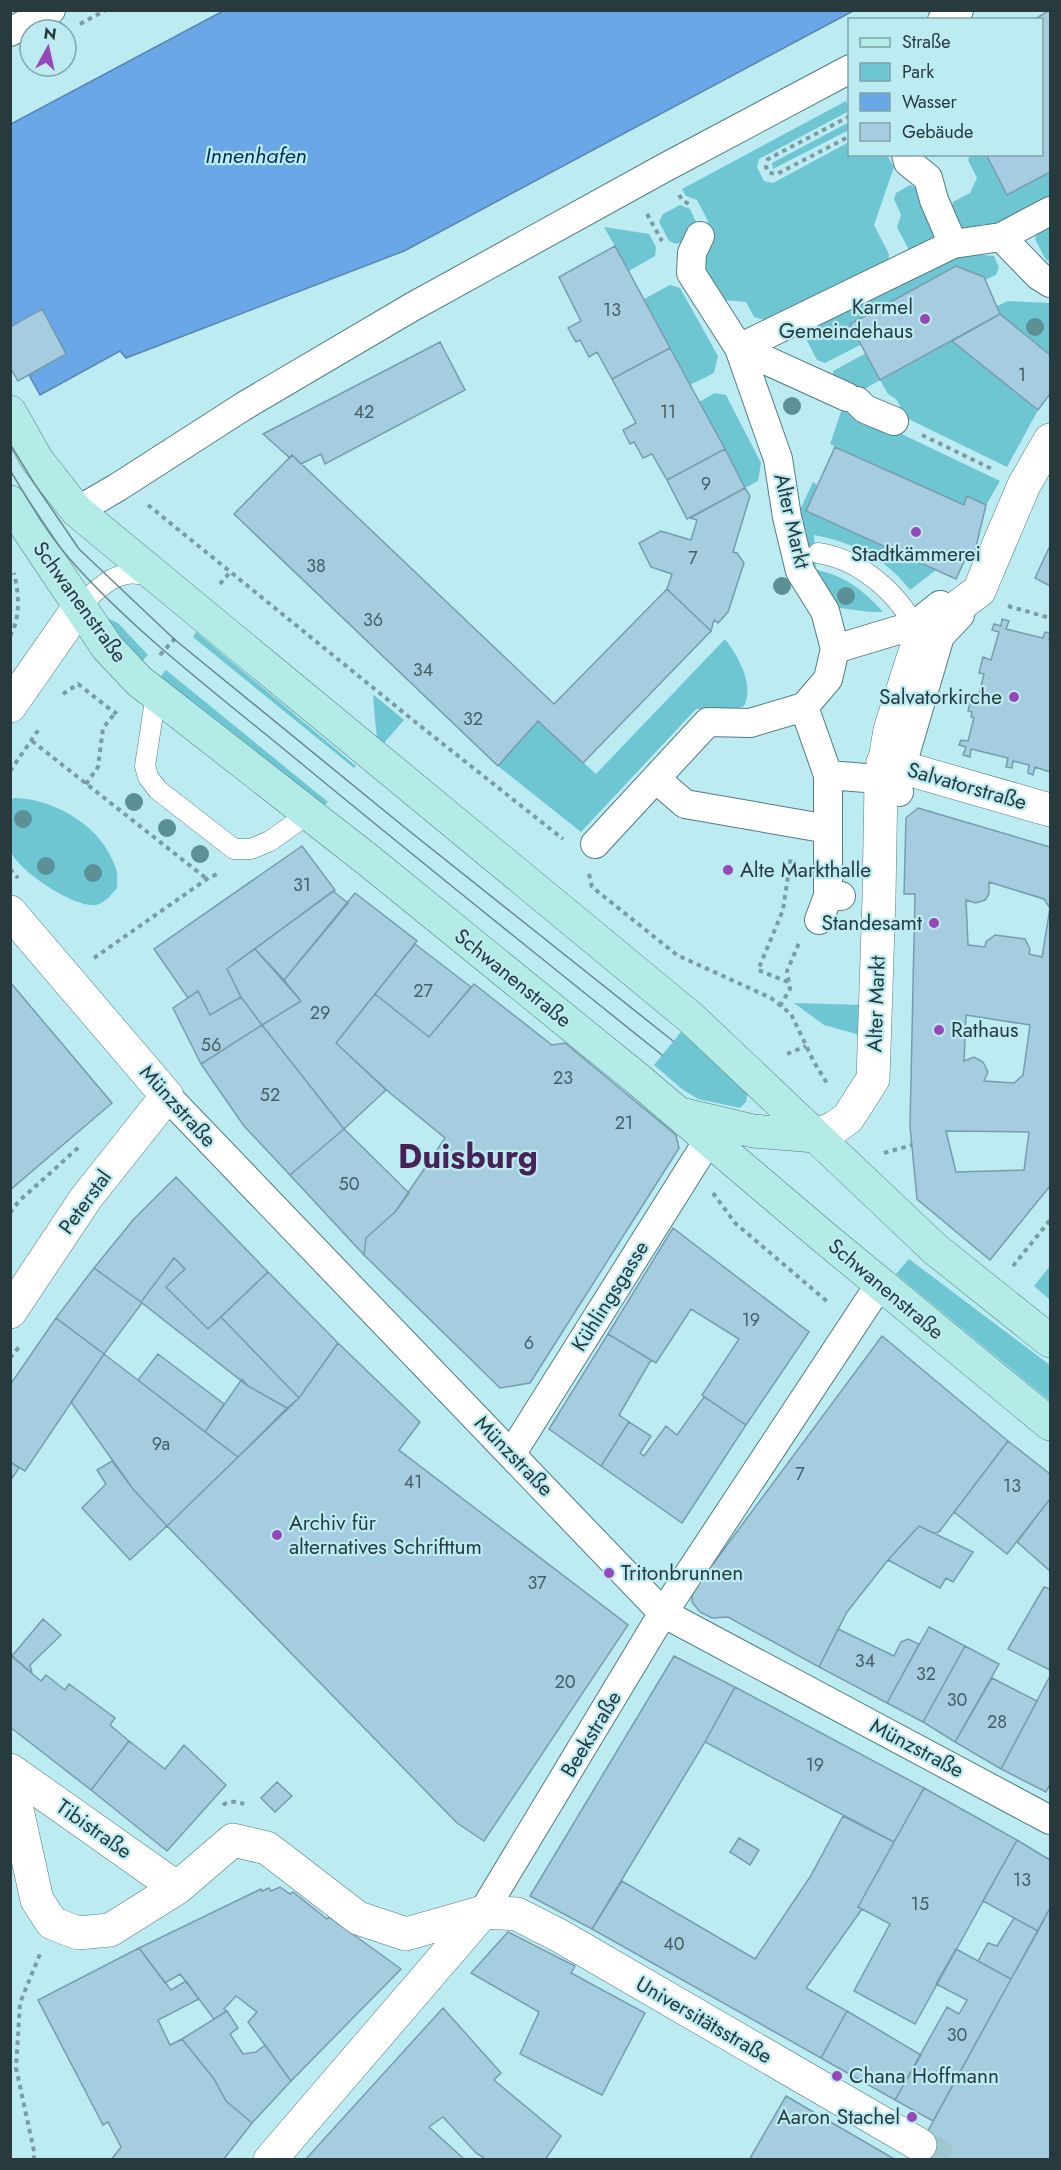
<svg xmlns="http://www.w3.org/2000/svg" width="1061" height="2170" font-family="Jost,sans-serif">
  <rect width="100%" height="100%" fill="#bcebf2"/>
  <!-- green -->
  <path fill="#6fc6d3" d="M 846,101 L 849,111 L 759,159 L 757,167 L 764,181 L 773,183 L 849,142 L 850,154 L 887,155 L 894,167 L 874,225 L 889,254 L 888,263 L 771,322 L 754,317 L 746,302 L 724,300 L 700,262 L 708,221 L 697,200 L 686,196 L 682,189 Z
    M 849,122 L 849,130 L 773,169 L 772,163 Z
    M 970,155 L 986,155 L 1007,195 L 1050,172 L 1050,197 L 998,227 L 983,224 L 967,231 L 959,229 L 950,213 L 953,202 L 970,193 L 977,178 L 968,160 Z
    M 910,185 L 917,188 L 935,233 L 933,242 L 909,250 L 897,227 L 901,215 L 894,199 L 896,193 Z
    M 680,205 L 690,209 L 698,226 L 696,235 L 677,244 L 669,241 L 659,222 L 663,214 Z
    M 1050,225 L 1050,261 L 1046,260 L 1035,239 L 1038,232 Z
    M 604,227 L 649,234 L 656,247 L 655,256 L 629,271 Z
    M 949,252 L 994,256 L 999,267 L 996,275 L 985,280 L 984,277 L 956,266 L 851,323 L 862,344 L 825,363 L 817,360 L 804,335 L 809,323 Z
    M 670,285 L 680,288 L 718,356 L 714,373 L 690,385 L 644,299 Z
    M 1008,301 L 1050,303 L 1050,355 L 1000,314 L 997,306 Z
    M 952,341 L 1038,410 L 1007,467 L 898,414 L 900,406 L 896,399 L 888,394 L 880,380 L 861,391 L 833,377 L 833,371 L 866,353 L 881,380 Z
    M 715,393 L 726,395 L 761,463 L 758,481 L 745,488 L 699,402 Z
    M 843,406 L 1000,481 L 986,505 L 968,496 L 964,505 L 830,444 Z
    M 813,482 L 817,485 L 806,511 L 936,570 L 910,590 C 886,558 852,542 814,535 L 816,570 C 845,575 864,591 883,612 L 870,612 L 833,607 L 809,570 L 800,510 Z
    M 107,618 L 118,623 L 148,655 L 142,661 L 123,643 Z
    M 196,632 L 356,766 L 354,768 L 193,637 Z
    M 725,639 C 738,656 755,685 744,706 L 737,709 L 696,709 L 581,832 L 498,766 L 538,721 L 596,774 Z
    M 166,670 L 328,802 L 323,807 L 160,677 Z
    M 374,695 L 404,720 L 384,743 L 377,739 L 373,697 Z
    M 14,798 C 56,799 103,827 116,869 C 118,875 117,882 117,888 C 111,895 105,903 96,905 C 74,908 19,871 11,852 C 8,845 10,810 11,800 Z
    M 794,1003 L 865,1005 L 860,1035 L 824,1025 Z
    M 681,1032 L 748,1091 L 746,1102 L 740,1108 L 698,1099 L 682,1089 L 654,1065 Z
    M 909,1259 L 1050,1365 L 1050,1401 L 896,1274 Z
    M 1050,1266 L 1050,1300 L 1034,1286 Z"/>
  <!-- water -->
  <path fill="#6aa7e7" stroke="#5686b4" stroke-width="1.5" d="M 223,11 L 853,11 L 404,251 L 126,358 L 120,351 L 40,395 L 29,375 L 66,353 L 42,311 L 11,333 L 11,124 Z"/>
  <!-- building -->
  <path fill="#a5ccdf" stroke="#779cae" stroke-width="1.5" fill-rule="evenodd" d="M 1050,10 L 1050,172 L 1007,195 L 986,154 L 1042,154 L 1042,20 L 1033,20 Z
    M 615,246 L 670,348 L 612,379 L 597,352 L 589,357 L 580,340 L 576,342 L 568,328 L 581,321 L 559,277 Z
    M 956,266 L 984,277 L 1000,314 L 880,380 L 850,324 Z
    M 42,309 L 66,354 L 18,381 L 10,367 L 10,327 Z
    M 1000,314 L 1050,355 L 1050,394 L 1038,410 L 952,341 Z
    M 440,342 L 465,390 L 325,464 L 321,454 L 301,464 L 292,455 L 290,458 L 263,434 Z
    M 670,348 L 725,449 L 667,480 L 652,454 L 643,458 L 634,442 L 630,444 L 623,430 L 636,423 L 612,379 Z
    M 835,447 L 964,505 L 967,496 L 986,505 L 974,555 L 968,553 L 956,579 L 806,511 Z
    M 725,449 L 745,488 L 687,519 L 667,480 Z
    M 292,455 L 554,704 L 667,589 L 711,631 L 583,763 L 538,721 L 498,766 L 234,514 Z
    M 745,488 L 750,496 L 733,552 L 737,553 L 744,563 L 728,612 L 718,623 L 714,620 L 711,631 L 667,589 L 672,574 L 651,567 L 639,543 L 661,531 L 691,540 L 697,520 L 690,518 Z
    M 1049,548 L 1050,549 L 1050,586 L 1035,578 Z
    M 1002,619 L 1009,621 L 1006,629 L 1043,638 L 1045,632 L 1050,633 L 1049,640 L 1050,640 L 1050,772 L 1035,767 L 1033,775 L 1028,773 L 1029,765 L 1013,761 L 1012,768 L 1006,767 L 1008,758 L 971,749 L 970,757 L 963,755 L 966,747 L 959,745 L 961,740 L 968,741 L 974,718 L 971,717 L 972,712 L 968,711 L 972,696 L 978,698 L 984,674 L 979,673 L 983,657 L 991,660 L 999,632 L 992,630 L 994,624 L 1001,626 Z
    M 918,808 L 1050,847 L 1050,1186 L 990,1260 L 917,1199 L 910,1126 L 915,894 L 904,894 L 906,818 ZM 989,882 L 1044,899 L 1050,908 L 1042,957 L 1029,954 L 1030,949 L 1025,939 L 995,935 L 986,942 L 985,947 L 968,945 L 966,900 L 976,903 L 985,900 L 989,894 ZM 966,1015 L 1030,1025 L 1023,1075 L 1014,1083 L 984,1081 L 988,1072 L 983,1062 L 974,1057 L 964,1061 ZM 946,1131 L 1029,1132 L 1024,1170 L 956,1172 Z
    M 302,846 L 335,890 L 227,969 L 241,997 L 210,1015 L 198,991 L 188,998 L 154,949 Z
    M 333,891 L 348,903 L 284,980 L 255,949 Z
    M 355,893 L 417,941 L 336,1043 L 386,1090 L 344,1129 L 262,1025 L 301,1001 L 284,980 Z
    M 415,944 L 471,987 L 429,1037 L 375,994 Z
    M 255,949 L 301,1001 L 262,1025 L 241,997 L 227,969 Z
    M 10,982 L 112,1103 L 10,1190 Z
    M 474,984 L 552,1045 L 565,1043 L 676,1135 L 679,1148 L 530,1383 L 500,1388 L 364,1255 L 366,1238 L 395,1212 L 445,1138 L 390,1093 L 336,1043 L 375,994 L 429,1037 Z
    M 198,991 L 210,1015 L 241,997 L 262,1025 L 201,1064 L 173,1008 Z
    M 262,1025 L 344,1129 L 290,1175 L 244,1126 L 201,1064 Z
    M 344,1129 L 409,1193 L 395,1212 L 366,1238 L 364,1255 L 290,1175 Z
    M 176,1177 L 268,1272 L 208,1329 L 166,1287 L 185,1269 L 174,1258 L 141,1302 L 94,1268 L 133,1220 Z
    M 673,1228 L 809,1332 L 746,1425 L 702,1395 L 739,1339 L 691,1309 L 656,1363 L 608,1334 Z
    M 174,1258 L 185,1269 L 166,1287 L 208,1329 L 221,1317 L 299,1398 L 287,1408 L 248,1386 L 141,1302 Z
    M 94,1268 L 142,1303 L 104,1354 L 56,1318 Z
    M 268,1272 L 338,1343 L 299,1398 L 221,1317 Z
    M 56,1318 L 104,1354 L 25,1471 L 10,1462 L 10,1385 Z
    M 608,1334 L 651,1360 L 619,1415 L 629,1422 L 601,1466 L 549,1429 Z
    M 882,1336 L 1008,1441 L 939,1532 L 933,1533 L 919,1526 L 888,1560 L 847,1612 L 819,1667 L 728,1617 L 712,1618 L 700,1612 L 692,1602 L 692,1588 L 696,1575 L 713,1564 Z
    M 338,1343 L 420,1422 L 399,1450 L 628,1625 L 484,1841 L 457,1823 L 167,1526 L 299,1398 Z
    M 104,1354 L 238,1457 L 167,1526 L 133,1489 L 71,1402 Z
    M 158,1354 L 224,1404 L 205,1432 L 138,1380 Z
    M 242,1379 L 248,1386 L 287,1408 L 238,1457 L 205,1432 Z
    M 704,1397 L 746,1425 L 682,1523 L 601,1466 L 629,1422 L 651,1436 L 640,1453 L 644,1456 L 666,1426 L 677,1435 Z
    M 1008,1441 L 1050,1474 L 1050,1499 L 1007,1554 L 954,1512 Z
    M 112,1461 L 133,1489 L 167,1526 L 130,1560 L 82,1508 L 106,1484 L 97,1470 Z
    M 10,1462 L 19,1468 L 10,1481 Z
    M 1050,1499 L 1050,1571 L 1017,1542 Z
    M 919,1526 L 973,1552 L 953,1582 L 946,1578 L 940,1588 L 888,1560 Z
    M 1044,1587 L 1050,1589 L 1050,1670 L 1008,1649 Z
    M 43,1619 L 61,1635 L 30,1665 L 32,1673 L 12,1656 Z
    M 929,1627 L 965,1646 L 923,1722 L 887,1703 Z
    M 838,1629 L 894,1656 L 901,1642 L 908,1639 L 919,1644 L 887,1703 L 819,1667 Z
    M 965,1646 L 999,1664 L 955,1742 L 923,1722 Z
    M 10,1655 L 41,1681 L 46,1675 L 65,1690 L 69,1684 L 115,1718 L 110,1725 L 129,1741 L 91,1790 L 10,1727 Z
    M 674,1656 L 735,1687 L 705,1742 L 592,1929 L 530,1896 Z
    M 1050,1676 L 1050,1784 L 1046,1792 L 1001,1769 Z
    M 992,1678 L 1037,1701 L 1001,1769 L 955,1742 Z
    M 735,1687 L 924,1788 L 894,1842 L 705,1742 Z
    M 129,1741 L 165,1769 L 184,1745 L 226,1785 L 167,1851 L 91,1790 Z
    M 277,1782 L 292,1796 L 275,1812 L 261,1798 Z
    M 924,1788 L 1017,1840 L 915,2024 L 854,1991 L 890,1924 L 858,1907 Z
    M 843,1816 L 894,1842 L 858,1907 L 862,1909 L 806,1988 L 847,2011 L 821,2058 L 592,1929 L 622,1881 L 755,1959 L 810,1877 Z
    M 739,1838 L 759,1850 L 750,1865 L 730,1852 Z
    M 1017,1840 L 1050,1860 L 1050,1908 L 1038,1931 L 983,1901 Z
    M 280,1887 L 290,1894 L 293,1892 L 327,1919 L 329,1917 L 401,1969 L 291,2081 L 248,2022 L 257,2012 L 236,1996 L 224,2009 L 227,2011 L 214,2019 L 180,1974 L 165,1983 L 139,1948 L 261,1889 L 262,1891 L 269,1888 L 271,1891 Z
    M 1050,1908 L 1050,2160 L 912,2160 L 1011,1979 Z
    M 1014,1918 L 1038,1931 L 1011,1979 L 978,1961 L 988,1943 L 997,1946 Z
    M 508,1932 L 575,1966 L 571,1973 L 645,2013 L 602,2095 L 520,2054 L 539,2012 L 471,1973 Z
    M 139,1948 L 171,1990 L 186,1981 L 199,1999 L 158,2020 L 170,2045 L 182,2039 L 214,2079 L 226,2101 L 252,2123 L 223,2160 L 111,2160 L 121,2147 L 108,2122 L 103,2125 L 38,2000 Z
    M 956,1949 L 1011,1979 L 933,2121 L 895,2100 L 947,2007 L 959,2014 L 967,2000 L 936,1984 Z
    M 443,2008 L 501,2073 L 494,2080 L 561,2136 L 545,2160 L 487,2160 L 476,2153 L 443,2117 L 429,2127 L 465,2160 L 305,2160 Z
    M 227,2011 L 238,2028 L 230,2034 L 243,2054 L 256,2052 L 265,2045 L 291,2081 L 252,2123 L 226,2101 L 214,2079 L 182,2039 Z
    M 847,2011 L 921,2055 L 895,2100 L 821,2058 Z
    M 786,2096 L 896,2160 L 749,2160 Z"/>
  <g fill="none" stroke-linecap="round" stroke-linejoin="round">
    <!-- minor-tunnel -->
    <path stroke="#9ec8ce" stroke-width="33" stroke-dasharray="33 16" stroke-linecap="butt" d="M 920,2145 L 946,2160"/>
    <!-- service casing -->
    <g stroke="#517d83" stroke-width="21">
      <path id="service" d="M 818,553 C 861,559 903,597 919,636
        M 79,607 C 98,588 122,563 151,578
        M 156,694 L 145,766 L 148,777 L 158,790 L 234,849 L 251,849 L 270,841 L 308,814"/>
    </g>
    <!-- pedestrian casing -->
    <g stroke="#517d83" stroke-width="30">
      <path id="pedestrian" d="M 942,20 L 959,10
        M 10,32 L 51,10
        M 1050,211 L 1001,237 L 1039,276 L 1050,283
        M 700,236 L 692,253 L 691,273 L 739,348 L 847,397
        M 953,244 L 1001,237
        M 857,401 L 865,409 L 894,421
        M 77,511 L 118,487 L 244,406 L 412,307 L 664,168 L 850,69
        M 835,649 L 915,625 L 940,605
        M 804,707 L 828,775 L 866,778 L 899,792
        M 828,775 L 828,896 L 841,896
        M 656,779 L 685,804 L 828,829
        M 895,789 L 940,636 L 960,615
        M 595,844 L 708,722 L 750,723 L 804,707 L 828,679 L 835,649 L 825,611 L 800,571 L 787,517 L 778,459 L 739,348 L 953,244 L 934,200 L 928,178 L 908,162 L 906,154
        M 819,920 L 828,896
        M 167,1096 L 663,1613 L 1050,1820
        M 512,1453 L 709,1139
        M 483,1912 L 663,1613 L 880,1284"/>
    </g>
    <!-- minor casing -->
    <g stroke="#517d83" stroke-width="34">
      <path id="minor" d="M 883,762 L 1050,810
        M 10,912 L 167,1096 L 86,1198 L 10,1312
        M 815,1136 L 834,1128 L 848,1118 L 873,1079 L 879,897 L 881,783 L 890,730 L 914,655 L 920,639 L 939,620 L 979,591 L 1024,485 L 1050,440
        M 10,1770 L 177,1888
        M 10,1778 L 37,1900 L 52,1923 L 78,1933 L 110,1930 L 177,1888 L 233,1840 L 267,1848 L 358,1918 L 406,1934 L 483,1912 L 517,1914 L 560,1936 L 920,2145
        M 270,2160 L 483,1912"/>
    </g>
    <!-- tertiary casing -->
    <g stroke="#517d83" stroke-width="34">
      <path id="tertiary" d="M 10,706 L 79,607"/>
    </g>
    <!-- secondary casing -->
    <g stroke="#517d83" stroke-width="34">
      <path id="secondary" d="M 10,412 L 37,460 L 77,511 L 690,1017 L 935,1249 L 1050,1341
        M 10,502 L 107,647 L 139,681 L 368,860 L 639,1080 L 820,1234 L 1050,1424
        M 685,1115 L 753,1131 L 815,1136"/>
    </g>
    <!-- path -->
    <path stroke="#7a9ca2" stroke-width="4" stroke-dasharray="4.5 4.5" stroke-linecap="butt" d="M 80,24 L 106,10
      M 850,116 L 768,159 L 766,167 L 769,173 L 777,174 L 850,136
      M 679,195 L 683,201 L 691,205
      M 647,214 L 662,241
      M 922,435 L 994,470
      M 148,505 L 414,721 L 563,839
      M 220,584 L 231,571
      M 1008,606 L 1050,618
      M 10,636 C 21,617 19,594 14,573
      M 160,655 L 177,636
      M 63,694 L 78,684 L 115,713 L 119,708
      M 32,741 L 207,879
      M 10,771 L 39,729
      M 86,784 L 98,767 L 103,728 L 115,713
      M 10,869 L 18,878
      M 589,874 L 592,887 L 677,955 L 771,998 L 791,1014 L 814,1062 L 828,1085
      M 94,958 L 207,879 L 219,873
      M 788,982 L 758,970 L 783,910 L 791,856
      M 780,1006 L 790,989 L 787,971 L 799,943
      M 787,1054 L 806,1046
      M 884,1153 L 912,1145
      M 713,1193 L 735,1223 L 829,1303
      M 10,1213 L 19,1201 L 79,1147
      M 1013,1266 L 1050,1220
      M 10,1358 L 19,1347
      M 223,1805 C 229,1800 238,1802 244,1804
      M 34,2160 L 34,2151 L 16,2068 L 20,2003 L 40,1954"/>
    <!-- service -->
    <use href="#service" stroke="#fff" stroke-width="20"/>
    <!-- pedestrian -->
    <use href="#pedestrian" stroke="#fff" stroke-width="28"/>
    <!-- minor -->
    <use href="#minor" stroke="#fff" stroke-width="33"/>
    <!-- tertiary -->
    <use href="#tertiary" stroke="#fff" stroke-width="33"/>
    <!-- secondary -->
    <use href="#secondary" stroke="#b3ebe7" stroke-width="33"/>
    <!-- tram -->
    <path stroke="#69888d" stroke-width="1.5" d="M 10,444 L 34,483 L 79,549 L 174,639 L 403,826 L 673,1041
      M 10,470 C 28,500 46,531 68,557 C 134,633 225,700 302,764 C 421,862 542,959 662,1055"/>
  </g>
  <!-- trees -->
  <g fill="#5b9097">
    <circle cx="1035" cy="327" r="9"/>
    <circle cx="792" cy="406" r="9"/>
    <circle cx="782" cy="586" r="9"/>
    <circle cx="846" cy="596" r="9"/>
    <circle cx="134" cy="802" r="9"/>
    <circle cx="23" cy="819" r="9"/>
    <circle cx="167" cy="828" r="9"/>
    <circle cx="200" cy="854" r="9"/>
    <circle cx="46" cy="866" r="9"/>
    <circle cx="93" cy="873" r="9"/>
  </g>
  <!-- markers -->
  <g fill="#9647b8" stroke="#bcebf2" stroke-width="2">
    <circle cx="925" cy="319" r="6"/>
    <circle cx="916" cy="532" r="6"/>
    <circle cx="1014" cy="697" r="6"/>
    <circle cx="728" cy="870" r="6"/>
    <circle cx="934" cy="923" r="6"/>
    <circle cx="939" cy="1030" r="6"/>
    <circle cx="277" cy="1535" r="6"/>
    <circle cx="609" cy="1573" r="6"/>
    <circle cx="837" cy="2076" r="6"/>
    <circle cx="912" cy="2117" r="6"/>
  </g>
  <g text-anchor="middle" stroke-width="4.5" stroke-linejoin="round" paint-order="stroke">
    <!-- number labels -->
    <g font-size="18" fill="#465e66">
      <text x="612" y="316">13</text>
      <text x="1022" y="381">1</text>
      <text x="364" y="418">42</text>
      <text x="668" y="418">11</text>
      <text x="706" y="490">9</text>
      <text x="693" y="564">7</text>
      <text x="316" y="572">38</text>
      <text x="373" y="626">36</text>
      <text x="423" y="676">34</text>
      <text x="473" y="725">32</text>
      <text x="302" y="891">31</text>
      <text x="423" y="997">27</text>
      <text x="320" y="1019">29</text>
      <text x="211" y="1051">56</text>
      <text x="563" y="1084">23</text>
      <text x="270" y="1101">52</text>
      <text x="624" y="1129">21</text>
      <text x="349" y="1190">50</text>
      <text x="751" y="1326">19</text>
      <text x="529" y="1349">6</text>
      <text x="161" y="1450">9a</text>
      <text x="800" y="1480">7</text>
      <text x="413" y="1488">41</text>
      <text x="1012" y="1492">13</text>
      <text x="537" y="1589">37</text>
      <text x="865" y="1667">34</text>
      <text x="926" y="1680">32</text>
      <text x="565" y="1688">20</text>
      <text x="957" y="1706">30</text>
      <text x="997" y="1728">28</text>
      <text x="815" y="1771">19</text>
      <text x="1022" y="1886">13</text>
      <text x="920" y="1910">15</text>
      <text x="674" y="1950">40</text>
      <text x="957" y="2041">30</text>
    </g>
    <!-- poi labels -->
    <g font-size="21" fill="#273a3d" stroke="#bcebf2" text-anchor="start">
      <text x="913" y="314" text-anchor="end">Karmel<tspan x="913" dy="24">Gemeindehaus</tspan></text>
      <text x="916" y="561" text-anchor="middle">Stadtkämmerei</text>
      <text x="1002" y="704" text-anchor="end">Salvatorkirche</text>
      <text x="740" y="877">Alte Markthalle</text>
      <text x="922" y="930" text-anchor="end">Standesamt</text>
      <text x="951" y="1037">Rathaus</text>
      <text x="289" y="1530">Archiv für<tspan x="289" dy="24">alternatives Schrifttum</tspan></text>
      <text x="621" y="1580">Tritonbrunnen</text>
      <text x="849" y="2083">Chana Hoffmann</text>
      <text x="900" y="2124" text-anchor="end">Aaron Stachel</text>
    </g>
    <!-- street labels -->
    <g font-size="21" fill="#273a3d" stroke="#bcebf2">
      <text transform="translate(792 521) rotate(77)" y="7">Alter Markt</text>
      <text transform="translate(80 602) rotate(54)" y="7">Schwanenstraße</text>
      <text transform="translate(967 786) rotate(16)" y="7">Salvatorstraße</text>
      <text transform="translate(513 978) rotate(39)" y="7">Schwanenstraße</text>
      <text transform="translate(876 1004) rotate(-88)" y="7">Alter Markt</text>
      <text transform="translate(178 1106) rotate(48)" y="7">Münzstraße</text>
      <text transform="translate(85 1202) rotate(-54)" y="7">Peterstal</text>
      <text transform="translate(886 1289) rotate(40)" y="7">Schwanenstraße</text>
      <text transform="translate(610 1296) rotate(-58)" y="7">Kühlingsgasse</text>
      <text transform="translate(514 1456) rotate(46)" y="7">Münzstraße</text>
      <text transform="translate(591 1734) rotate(-59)" y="7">Beekstraße</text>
      <text transform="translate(917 1748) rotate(28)" y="7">Münzstraße</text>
      <text transform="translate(94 1829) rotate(35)" y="7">Tibistraße</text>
      <text transform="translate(704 2020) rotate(30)" y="7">Universitätsstraße</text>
    </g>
    <!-- water labels -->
    <g font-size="22" font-style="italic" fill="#013058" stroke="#bcebf2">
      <text x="256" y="163">Innenhafen</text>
    </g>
    <!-- town labels -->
    <g font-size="33" font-weight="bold" fill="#472258" stroke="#bcebf2">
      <text x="468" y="1168">Duisburg</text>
    </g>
  </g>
  <!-- border -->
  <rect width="1061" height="2170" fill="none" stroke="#273a3d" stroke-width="24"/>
  <!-- legend -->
  <rect x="848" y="18" width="195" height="138" fill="#bcebf2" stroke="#80a4aa" stroke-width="1.5"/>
  <rect x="860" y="38" width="30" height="9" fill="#b3ebe7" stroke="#80a4aa" stroke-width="1.5"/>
  <text x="902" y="48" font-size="18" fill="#273a3d">Straße</text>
  <rect x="860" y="63" width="30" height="18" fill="#6fc6d3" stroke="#80a4aa" stroke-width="1.5"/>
  <text x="902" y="78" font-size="18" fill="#273a3d">Park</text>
  <rect x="860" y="93" width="30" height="18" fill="#6aa7e7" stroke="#80a4aa" stroke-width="1.5"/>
  <text x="902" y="108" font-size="18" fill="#273a3d">Wasser</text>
  <rect x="860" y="123" width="30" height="18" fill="#a5ccdf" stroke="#80a4aa" stroke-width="1.5"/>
  <text x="902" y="138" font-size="18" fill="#273a3d">Gebäude</text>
  <!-- north arrow -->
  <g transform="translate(48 48) rotate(8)"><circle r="28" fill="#bcebf2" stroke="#80a4aa" stroke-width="1.5"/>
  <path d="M0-4.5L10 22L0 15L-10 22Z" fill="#9647b8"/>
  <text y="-9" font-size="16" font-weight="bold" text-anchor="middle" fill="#273a3d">N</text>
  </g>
</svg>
